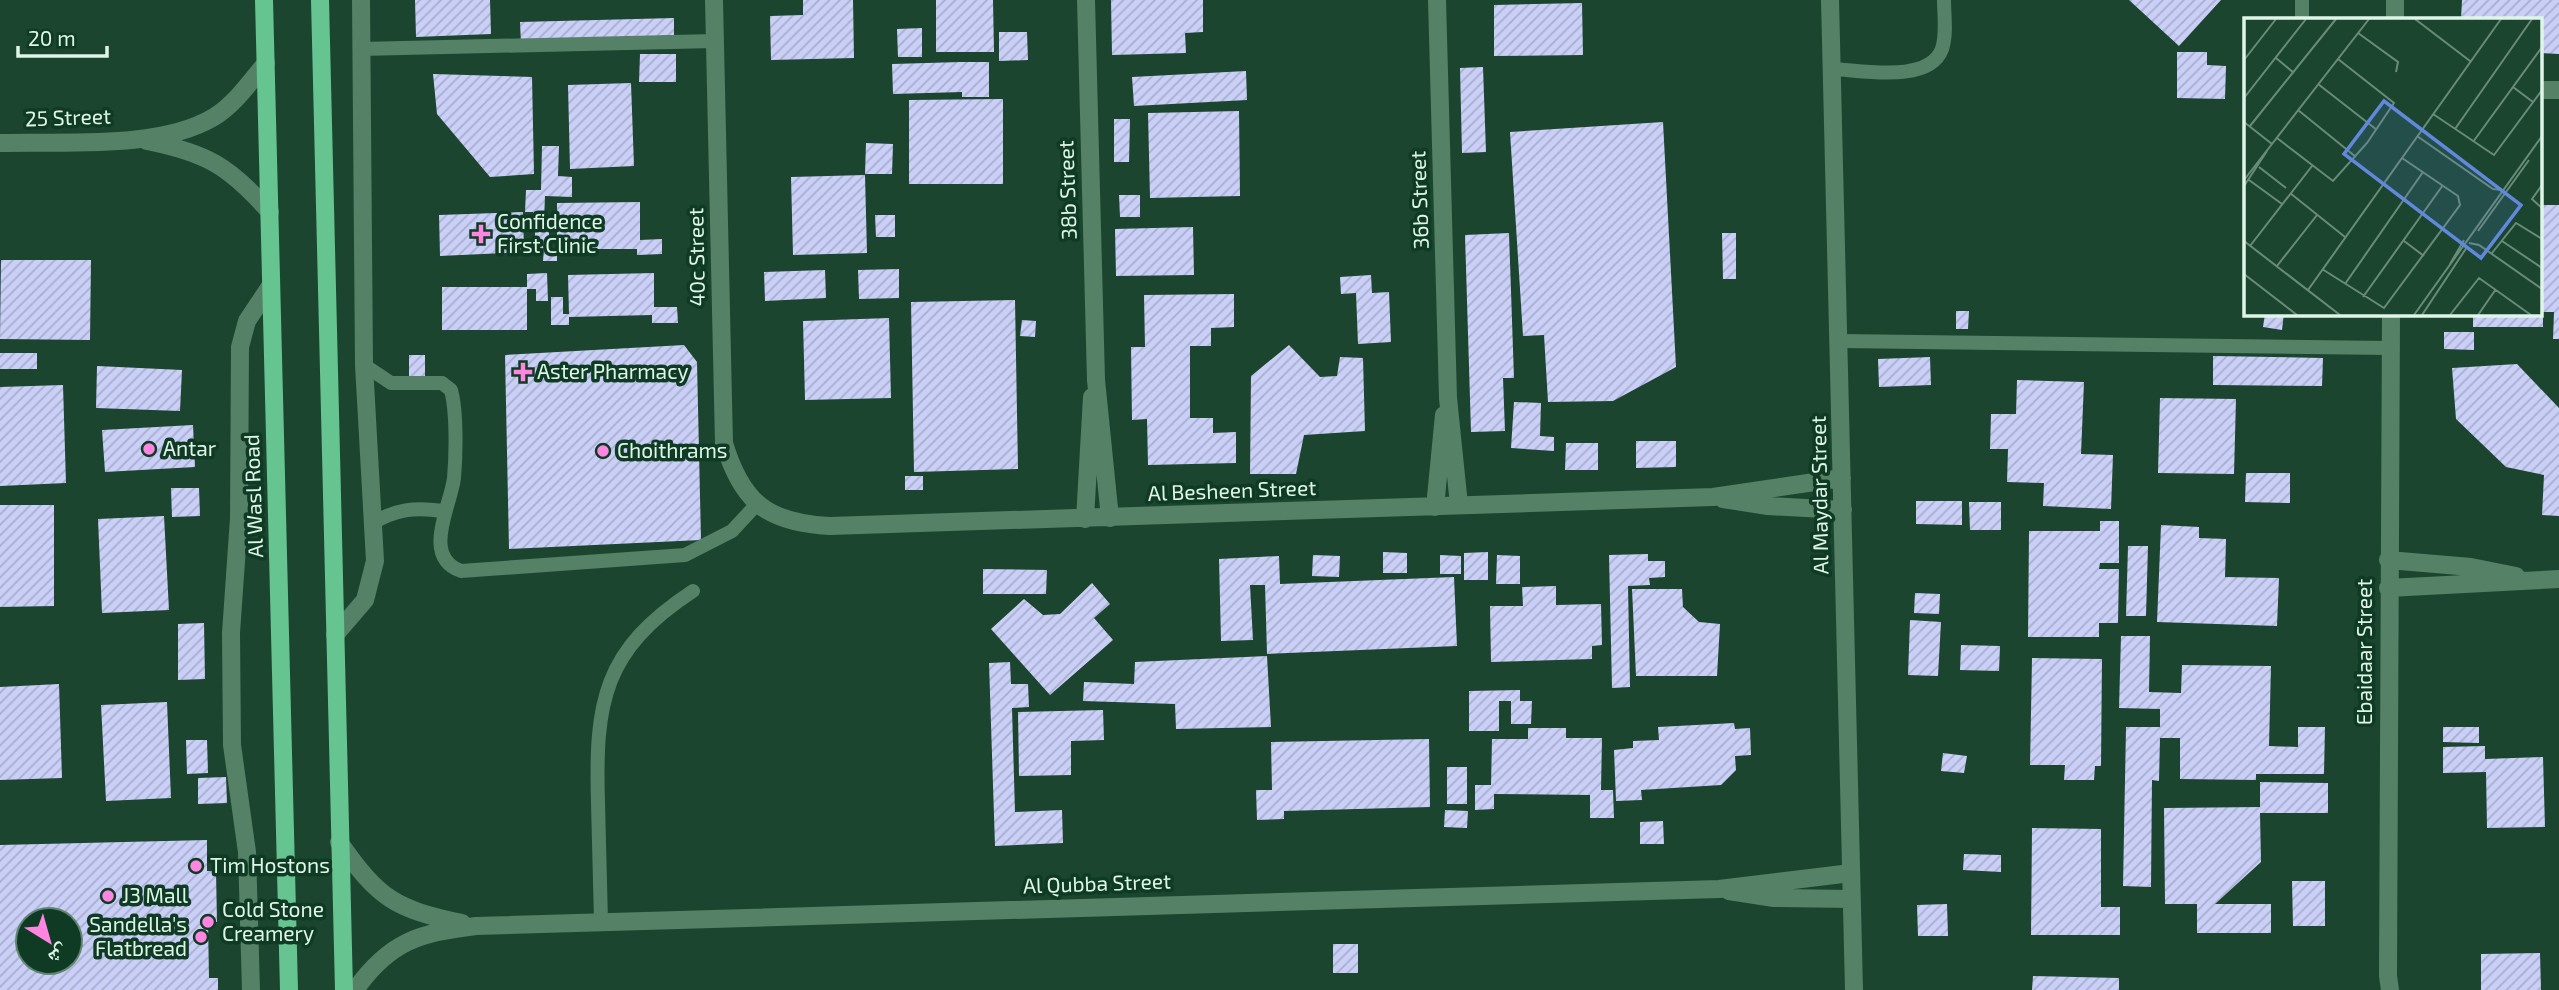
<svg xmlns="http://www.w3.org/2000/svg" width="2559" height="990" font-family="'Exo 2','Noto Naskh Arabic',sans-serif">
  <defs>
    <pattern id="building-hatch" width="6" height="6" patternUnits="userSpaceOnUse" patternTransform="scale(1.75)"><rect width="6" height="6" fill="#c9cff7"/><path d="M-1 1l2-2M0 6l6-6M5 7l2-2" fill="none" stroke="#a8aeca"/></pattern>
  </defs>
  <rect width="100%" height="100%" fill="#1b452f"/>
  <!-- building -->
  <path fill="url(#building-hatch)" fill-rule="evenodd" d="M 415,0 L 490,0 L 491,34 L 416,37 Z
    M 803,0 L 853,0 L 854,58 L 771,60 L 770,16 L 803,15 Z
    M 936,0 L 993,0 L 994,52 L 936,52 Z
    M 1111,0 L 1203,0 L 1203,32 L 1185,33 L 1186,53 L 1112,55 Z
    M 2129,0 L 2221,0 L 2179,46 Z
    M 2462,0 L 2559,0 L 2559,54 L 2540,53 L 2540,19 L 2461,19 Z
    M 1582,3 L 1583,55 L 1494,56 L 1494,5 Z
    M 674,18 L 674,35 L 521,44 L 520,22 Z
    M 922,28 L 922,57 L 898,57 L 897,29 Z
    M 999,32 L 1027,32 L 1028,60 L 999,61 Z
    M 2177,52 L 2207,52 L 2207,65 L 2226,66 L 2225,99 L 2177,98 Z
    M 640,54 L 676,54 L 676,82 L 639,82 Z
    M 961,62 L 989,62 L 989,97 L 962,97 L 962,92 L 893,94 L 892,64 Z
    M 1483,67 L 1486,152 L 1462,153 L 1460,68 Z
    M 1246,71 L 1247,100 L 1134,106 L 1132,77 Z
    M 433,74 L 532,77 L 534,174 L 490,177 L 437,114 Z
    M 631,83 L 634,166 L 570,169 L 568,85 Z
    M 1003,99 L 1003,184 L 909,184 L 909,100 Z
    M 1239,111 L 1240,196 L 1150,198 L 1148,113 Z
    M 1114,119 L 1130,119 L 1129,162 L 1114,162 Z
    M 1663,122 L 1676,367 L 1613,401 L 1548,402 L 1544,335 L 1523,336 L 1510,132 Z
    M 866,143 L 893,144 L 892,174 L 865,174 Z
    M 542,146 L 559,146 L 558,176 L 572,177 L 572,197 L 545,196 L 544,221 L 533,221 L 533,212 L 525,212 L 526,190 L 541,190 Z
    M 865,175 L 867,253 L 793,255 L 791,177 Z
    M 1119,195 L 1140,195 L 1140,217 L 1120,217 Z
    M 640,202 L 640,240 L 662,239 L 662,254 L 637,255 L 637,249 L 557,249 L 557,203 Z
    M 2540,205 L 2559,205 L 2559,339 L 2553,339 L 2554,312 L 2543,312 L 2543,327 L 2473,327 L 2473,313 L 2540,313 Z
    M 523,212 L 524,252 L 440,256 L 439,215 Z
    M 875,215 L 895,215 L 895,237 L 876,237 Z
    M 535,227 L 549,227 L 549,249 L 557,249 L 557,261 L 543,261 L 544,248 L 535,249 Z
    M 1193,227 L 1194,275 L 1116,276 L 1115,229 Z
    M 1509,233 L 1514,378 L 1503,378 L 1505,431 L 1471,432 L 1465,235 Z
    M 1722,233 L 1736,233 L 1736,279 L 1723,279 Z
    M 1,260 L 91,260 L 90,340 L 0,339 Z
    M 899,269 L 899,298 L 859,299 L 858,270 Z
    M 825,270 L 826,298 L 765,301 L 764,272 Z
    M 547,273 L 548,301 L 536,301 L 536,289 L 527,289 L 527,274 Z
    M 654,273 L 654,307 L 677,307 L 678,323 L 652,323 L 652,315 L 569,317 L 569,325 L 551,325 L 551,297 L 563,297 L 563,314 L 569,314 L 568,275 Z
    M 1371,275 L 1372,293 L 1389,292 L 1391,342 L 1358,344 L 1356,293 L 1341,294 L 1340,277 Z
    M 442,287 L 527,287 L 527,330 L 442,330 Z
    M 1234,294 L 1234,327 L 1211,328 L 1211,346 L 1190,346 L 1190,418 L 1213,418 L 1213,433 L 1236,432 L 1236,463 L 1148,465 L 1147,419 L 1132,420 L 1131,347 L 1145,347 L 1144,295 Z
    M 1015,300 L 1018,469 L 914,472 L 911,302 Z
    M 1956,311 L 1969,311 L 1968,329 L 1956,329 Z
    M 2265,313 L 2284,313 L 2282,330 L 2263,327 Z
    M 889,318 L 891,398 L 805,400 L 803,321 Z
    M 1022,320 L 1036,321 L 1035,337 L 1020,336 Z
    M 2444,332 L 2474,332 L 2474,350 L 2444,349 Z
    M 684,345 L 697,362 L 701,540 L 509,549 L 505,355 Z
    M 1289,345 L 1320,377 L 1337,376 L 1340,357 L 1363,358 L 1365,431 L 1304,435 L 1296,474 L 1250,474 L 1251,376 Z
    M 0,353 L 37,353 L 37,369 L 0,369 Z
    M 409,355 L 425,355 L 425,378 L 409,378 Z
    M 2213,356 L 2323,358 L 2322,386 L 2213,385 Z
    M 1930,357 L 1931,385 L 1879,387 L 1878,359 Z
    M 2517,364 L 2559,408 L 2559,516 L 2542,515 L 2544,475 L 2506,467 L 2456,419 L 2452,368 Z
    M 97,366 L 182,370 L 180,411 L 96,408 Z
    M 2017,380 L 2084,382 L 2081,454 L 2113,455 L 2111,509 L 2043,506 L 2044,483 L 2007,482 L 2008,449 L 1990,449 L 1991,414 L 2016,414 Z
    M 63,385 L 66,483 L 0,486 L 0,387 Z
    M 2160,398 L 2236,399 L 2234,474 L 2158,473 Z
    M 1514,402 L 1541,403 L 1540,436 L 1554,437 L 1554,451 L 1511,448 Z
    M 193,425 L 195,467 L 105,472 L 102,430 Z
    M 1636,441 L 1676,441 L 1676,467 L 1636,468 Z
    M 1566,443 L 1598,443 L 1598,470 L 1565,470 Z
    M 2246,473 L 2290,473 L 2290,503 L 2245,502 Z
    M 905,476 L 923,476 L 923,490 L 905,490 Z
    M 171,488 L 199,488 L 200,516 L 172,517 Z
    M 1916,501 L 1962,501 L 1962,525 L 1916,524 Z
    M 1969,502 L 2001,502 L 2001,530 L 1970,530 Z
    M 0,505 L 54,505 L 54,606 L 0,607 Z
    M 164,516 L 169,610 L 102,613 L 98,519 Z
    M 2100,521 L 2119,521 L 2119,563 L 2100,563 L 2099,569 L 2119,569 L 2118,623 L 2099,623 L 2099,637 L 2028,637 L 2029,531 L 2100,531 Z
    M 2161,525 L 2199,527 L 2199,538 L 2226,539 L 2225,577 L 2279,578 L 2277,626 L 2157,622 Z
    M 2128,546 L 2148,546 L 2146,616 L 2126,616 Z
    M 1383,552 L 1407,553 L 1407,573 L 1383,573 Z
    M 1488,552 L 1488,580 L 1464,580 L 1464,553 Z
    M 1648,554 L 1648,561 L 1665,561 L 1665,577 L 1649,578 L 1650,585 L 1628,586 L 1630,687 L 1612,688 L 1609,555 Z
    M 1313,555 L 1340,556 L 1339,577 L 1312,576 Z
    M 1440,555 L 1461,556 L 1461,574 L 1440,574 Z
    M 1497,555 L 1520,556 L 1520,584 L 1496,584 Z
    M 1279,556 L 1280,584 L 1454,577 L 1457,646 L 1267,654 L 1265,585 L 1250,585 L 1253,640 L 1221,641 L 1219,559 Z
    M 983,569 L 1047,570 L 1046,594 L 983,594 Z
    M 1092,583 L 1110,604 L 1094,618 L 1113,640 L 1050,695 L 991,629 L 1024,599 L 1043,615 L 1060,614 Z
    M 1556,586 L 1556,605 L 1601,604 L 1602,645 L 1592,646 L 1592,659 L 1491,662 L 1490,606 L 1523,606 L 1522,587 Z
    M 1632,589 L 1682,589 L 1683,607 L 1699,622 L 1720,624 L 1717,676 L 1636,676 Z
    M 1915,593 L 1940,594 L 1939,614 L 1914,613 Z
    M 1910,620 L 1941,622 L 1938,676 L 1908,675 Z
    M 204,623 L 205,679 L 178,680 L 178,624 Z
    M 2121,636 L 2150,636 L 2149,692 L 2181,693 L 2182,665 L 2271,666 L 2269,746 L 2298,747 L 2298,727 L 2325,727 L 2324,774 L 2256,774 L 2256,780 L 2180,779 L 2180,738 L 2160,738 L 2159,781 L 2152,780 L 2151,887 L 2123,886 L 2126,727 L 2160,727 L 2160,709 L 2119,708 Z
    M 1961,645 L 2000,646 L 1999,671 L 1960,670 Z
    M 1267,656 L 1271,727 L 1176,729 L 1175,704 L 1083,701 L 1084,682 L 1134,684 L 1135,662 Z
    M 2032,658 L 2102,659 L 2101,766 L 2095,766 L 2094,780 L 2064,780 L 2065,765 L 2030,765 Z
    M 1010,662 L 1011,684 L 1028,684 L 1029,707 L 1012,708 L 1015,812 L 1062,810 L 1063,843 L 995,846 L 989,663 Z
    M 59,684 L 62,778 L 0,780 L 0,687 Z
    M 1520,690 L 1520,701 L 1532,701 L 1531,724 L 1511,724 L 1511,701 L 1499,701 L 1499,731 L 1469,731 L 1469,691 Z
    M 167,702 L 171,798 L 106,801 L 101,705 Z
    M 1103,710 L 1104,740 L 1071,741 L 1071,775 L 1019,776 L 1018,712 Z
    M 1734,723 L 1735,729 L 1750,728 L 1751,755 L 1735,756 L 1736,770 L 1721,785 L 1641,790 L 1642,800 L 1616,801 L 1614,750 L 1633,748 L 1633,741 L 1659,740 L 1658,727 Z
    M 2443,727 L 2479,727 L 2479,743 L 2443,742 Z
    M 1528,728 L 1566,728 L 1566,738 L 1602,738 L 1601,790 L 1613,790 L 1614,818 L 1590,818 L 1590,795 L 1494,794 L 1494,809 L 1475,810 L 1475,785 L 1491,785 L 1492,739 L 1528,739 Z
    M 1429,739 L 1430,807 L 1284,811 L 1284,819 L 1257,820 L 1256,790 L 1272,790 L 1271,742 Z
    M 186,740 L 207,740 L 208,773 L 187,774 Z
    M 2485,746 L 2485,759 L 2543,757 L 2545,827 L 2487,828 L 2486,772 L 2443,773 L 2443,747 Z
    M 1943,753 L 1967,756 L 1964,773 L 1941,771 Z
    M 1447,767 L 1467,767 L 1467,804 L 1447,804 Z
    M 226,777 L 227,803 L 198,804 L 198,778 Z
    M 2260,782 L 2328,783 L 2328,813 L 2260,813 L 2261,862 L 2215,904 L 2271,904 L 2271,933 L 2197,933 L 2197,904 L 2165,904 L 2164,808 L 2260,807 Z
    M 1445,810 L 1468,811 L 1467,828 L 1444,827 Z
    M 1663,821 L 1664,844 L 1640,844 L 1640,822 Z
    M 2032,828 L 2101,829 L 2101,907 L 2120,907 L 2120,935 L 2031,935 Z
    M 207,840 L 207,871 L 216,871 L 217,922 L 208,922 L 209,978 L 218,978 L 218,990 L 0,990 L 0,845 ZM 28,920 L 70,920 L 70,962 L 28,962 Z
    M 1964,854 L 2001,855 L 2001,872 L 1963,870 Z
    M 2292,881 L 2325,881 L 2325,926 L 2293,926 Z
    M 1947,904 L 1948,936 L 1918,936 L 1917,905 Z
    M 1333,944 L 1358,944 L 1358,973 L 1333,973 Z
    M 2540,953 L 2541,990 L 2481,990 L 2481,954 Z
    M 2033,976 L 2119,978 L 2119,990 L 2032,990 Z"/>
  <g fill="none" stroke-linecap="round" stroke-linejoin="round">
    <!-- lane -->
    <path stroke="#558167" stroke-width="14" d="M 2302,19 L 2302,0
      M 360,49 L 715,41
      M 1832,69 C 1862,70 1929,84 1942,49 C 1947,34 1944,15 1944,0
      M 1840,341 L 2390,348
      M 364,365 L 391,383 L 442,383 L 451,390 C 457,412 456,455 454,478 C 451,505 421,557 461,571 L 685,555 L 732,531 L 757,504
      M 371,524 C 396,509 414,507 443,511
      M 601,922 C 600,882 599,842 598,803 C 595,702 603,650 693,591"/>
    <!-- street -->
    <path stroke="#558167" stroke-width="18" d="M 714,0 L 724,443 C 742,503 768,523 830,526 L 1713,497 L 1842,478
      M 1086,0 L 1096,380 L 1110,518
      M 1437,0 L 1448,398 L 1459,505
      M 1830,0 L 1854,990
      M 2395,19 L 2395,0
      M 2540,90 L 2559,90
      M 147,141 C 207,153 229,166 270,212
      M 0,143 C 63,141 159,150 214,117 C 235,104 250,82 266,63
      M 1723,499 L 1768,506 L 1843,510
      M 1435,507 L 1444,415
      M 1085,519 L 1092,397
      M 2388,560 L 2471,567 L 2516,576
      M 2388,588 L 2559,579
      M 335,635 L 365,600 L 375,561 L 364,365 L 361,0
      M 339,842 C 379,899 395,909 462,923
      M 1729,891 L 1774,898 L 1851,899
      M 251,990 L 247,852 L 232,745 L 231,633 L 239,518 L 240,347 L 247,321 L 271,285
      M 355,990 C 390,941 419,933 476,926 L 1719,889 L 1851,873
      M 2390,990 L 2388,976 L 2391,313"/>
    <!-- primary -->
    <path stroke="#66c490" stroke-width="18" d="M 264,0 L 289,990
      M 320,0 L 344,990"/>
  </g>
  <!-- markers -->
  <g fill="#fe85e0" stroke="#0f3b25" stroke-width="2.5">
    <path d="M477.5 223.5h7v7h7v7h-7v7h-7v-7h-7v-7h7z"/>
    <path d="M519.5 361.5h7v7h7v7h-7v7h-7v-7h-7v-7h7z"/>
    <circle cx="149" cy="449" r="7"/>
    <circle cx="603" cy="451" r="7"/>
    <circle cx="196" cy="866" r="7"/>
    <circle cx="108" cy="896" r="7"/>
    <circle cx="208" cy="922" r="7"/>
    <circle cx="201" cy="937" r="7"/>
  </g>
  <g text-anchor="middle" stroke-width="7" stroke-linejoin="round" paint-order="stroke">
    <!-- street labels -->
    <g font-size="21" fill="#def5e7" stroke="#0f3b25">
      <text transform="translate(68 118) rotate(-2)" y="7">25 Street</text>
      <text transform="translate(1068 190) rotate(-92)" y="7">38b Street</text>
      <text transform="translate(1420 200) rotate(-92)" y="7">36b Street</text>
      <text transform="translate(697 257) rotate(-91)" y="7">40c Street</text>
      <text transform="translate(1232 491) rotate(-2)" y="7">Al Besheen Street</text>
      <text transform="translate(1820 495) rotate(-91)" y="7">Al Maydar Street</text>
      <text transform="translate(254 496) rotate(-92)" y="7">Al Wasl Road</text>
      <text transform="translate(2365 652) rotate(-90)" y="7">Ebaidaar Street</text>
      <text transform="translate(1097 884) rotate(-2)" y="7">Al Qubba Street</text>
    </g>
    <!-- poi labels -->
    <g font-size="21" fill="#def5e7" stroke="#0f3b25" text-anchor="start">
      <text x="497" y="229">Confidence<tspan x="497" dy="24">First Clinic</tspan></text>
      <text x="537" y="379">Aster Pharmacy</text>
      <text x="163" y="456">Antar</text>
      <text x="617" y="458">Choithrams</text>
      <text x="210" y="873">Tim Hostons</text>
      <text x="122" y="903">J3 Mall</text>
      <text x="222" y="917">Cold Stone<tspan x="222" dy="24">Creamery</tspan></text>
      <text x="187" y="932" text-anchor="end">Sandella's<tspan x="187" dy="24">Flatbread</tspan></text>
    </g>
  </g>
  <!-- overview -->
  <g transform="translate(2244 18)">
    <rect width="298" height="298" fill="#1b452f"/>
    <path fill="none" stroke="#698b79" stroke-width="2" d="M 171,1 L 226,43M 114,15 L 154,44 L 152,54M 32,40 L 50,55M 0,42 L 32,1M 74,66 L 133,112M 269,69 L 289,84M 0,80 L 62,1M 54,92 L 112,139M 189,96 L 250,137 L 298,72M 0,104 L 28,126M 6,108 L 92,1M 211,111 L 288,1M 173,118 L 249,171 L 258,172M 33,120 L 89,163 L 123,125 L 150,85 L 94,41M 229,124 L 298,29M 15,149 L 42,170M 0,162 L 125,1M 5,162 L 38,186M 298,167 L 288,181 L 298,190M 0,168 L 23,133M 46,175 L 101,219M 234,213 L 285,142M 0,223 L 96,297M 160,223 L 180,238M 258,223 L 298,250M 225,225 L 235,227 L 298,271M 6,228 L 68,148M 248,235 L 272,205 L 298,221M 206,246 L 220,222M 33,248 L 73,197M 78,251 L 140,290 L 216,187 L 214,178 L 158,140M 0,256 L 53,297M 101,266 L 179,154M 64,272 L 257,1M 119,279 L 199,167M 170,297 L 298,118M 178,297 L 223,229M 206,297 L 235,260 L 287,297M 234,297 L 252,271"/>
    <path fill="#6188dd" fill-opacity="0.15" stroke="#6188dd" stroke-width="3.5" d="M 140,83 L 277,187 L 237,240 L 100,136 Z"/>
    <rect width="298" height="298" fill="none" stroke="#def5e7" stroke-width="3.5"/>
  </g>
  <!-- north arrow -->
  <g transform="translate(49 941) rotate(143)"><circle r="33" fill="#0f3b25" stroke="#628573" stroke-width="2"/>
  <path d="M0-5L12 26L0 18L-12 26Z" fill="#fe85e0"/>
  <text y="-10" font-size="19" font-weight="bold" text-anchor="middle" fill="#def5e7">ش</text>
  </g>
  <!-- scale -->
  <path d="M18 46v10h89v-10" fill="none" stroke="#def5e7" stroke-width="3.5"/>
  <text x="28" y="46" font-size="21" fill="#def5e7" stroke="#0f3b25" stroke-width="5" paint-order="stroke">20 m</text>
</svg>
